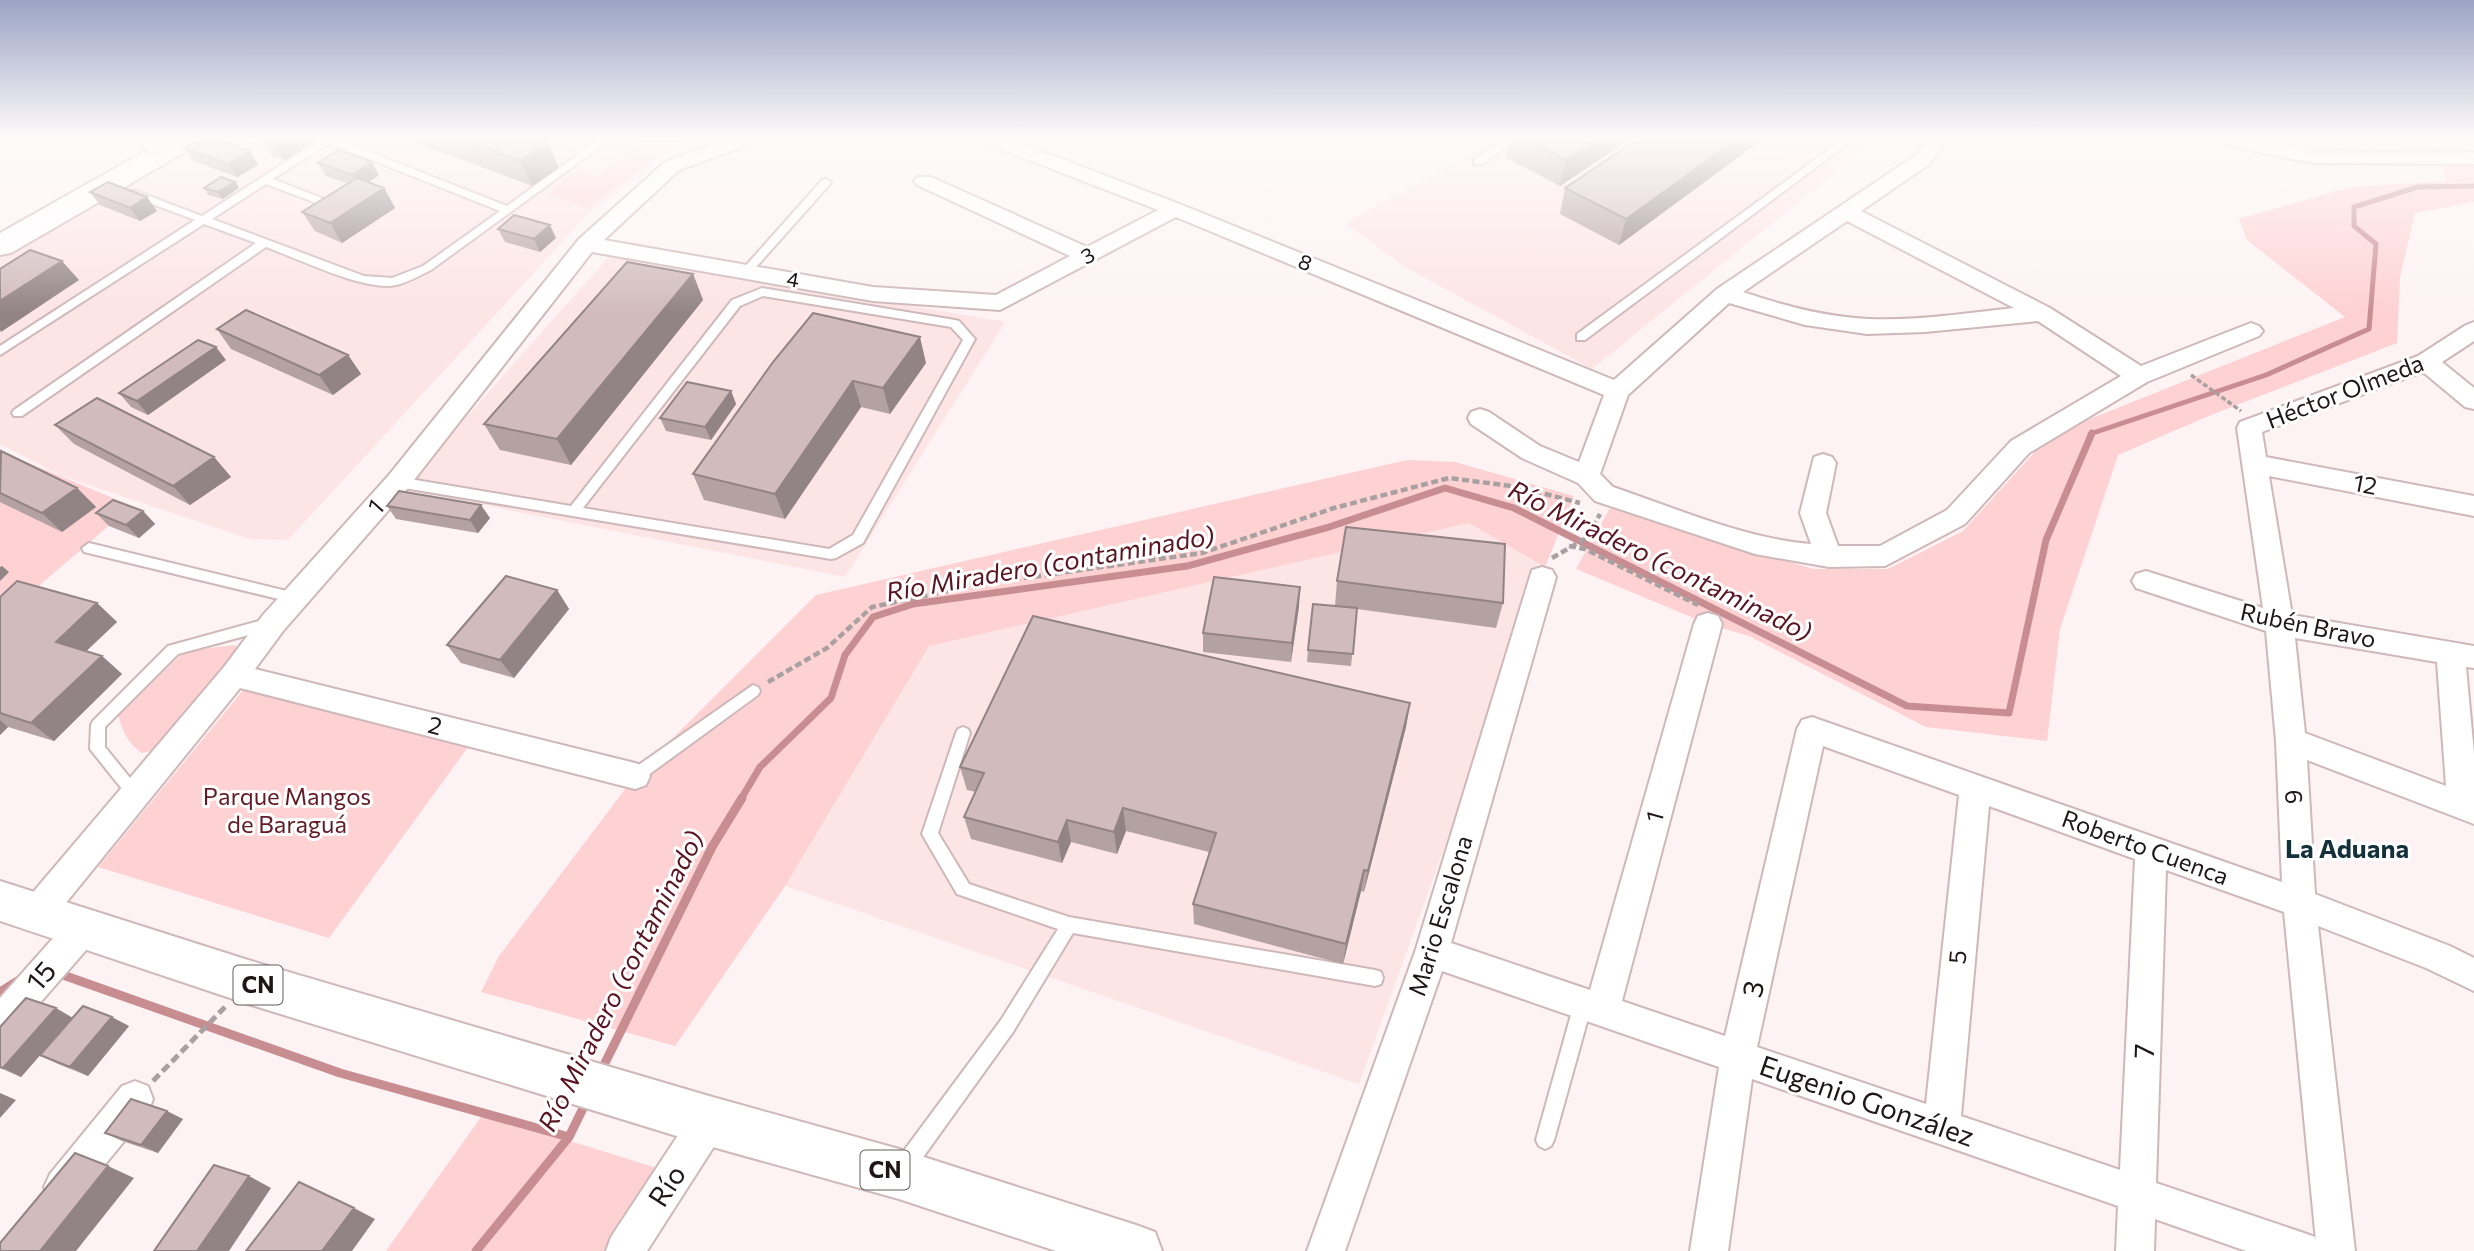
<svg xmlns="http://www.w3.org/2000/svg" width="2474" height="1251" font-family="Commissioner,sans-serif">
  <rect width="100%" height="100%" fill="#fdf3f4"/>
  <!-- built -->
  <path fill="#fde4e5" d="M 197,139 L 688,139 L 586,216 L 288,540 L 250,539 L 62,476 L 0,444 L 0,257 Z
    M 1500,139 L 1876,139 L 1592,369 L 1407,268 L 1345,223 Z
    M 611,254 L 1005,322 L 845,577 L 403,489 Z
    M 1469,523 L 1545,567 L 1359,1084 L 785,886 L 929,646 Z"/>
  <!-- green -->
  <path fill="#fed1d3" d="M 647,139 L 683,139 L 587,208 L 548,194 L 569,176 L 582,171 L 598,176 Z
    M 2443,166 L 2474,166 L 2474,202 L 2415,213 L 2400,277 L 2397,343 L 2211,415 L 2118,455 L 2060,629 L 2047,741 L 1926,727 L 1749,636 L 1708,624 L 1576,569 L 1610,508 L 1813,569 L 1888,569 L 1963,531 L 2050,435 L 2345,317 L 2247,240 L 2239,219 L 2350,187 L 2446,181 Z
    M 0,451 L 132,506 L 0,619 Z
    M 1407,460 L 1455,462 L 1574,496 L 1545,567 L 1469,523 L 929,646 L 785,886 L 675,1046 L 481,992 L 499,956 L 635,776 L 816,595 Z
    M 234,645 L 239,649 L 158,749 L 142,753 C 128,744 122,730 118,714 L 181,655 L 195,650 Z
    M 244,689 L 471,743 L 329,938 L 98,867 Z
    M 483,1114 L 660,1169 L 604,1251 L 386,1251 Z"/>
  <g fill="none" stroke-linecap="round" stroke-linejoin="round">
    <!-- stream-far2 -->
    <path stroke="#c88d91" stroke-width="5" d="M 2090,434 L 2266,375 L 2369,329 L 2376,244 L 2354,226 L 2354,207 L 2418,187 L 2474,186"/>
    <!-- stream-far1 -->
    <path stroke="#c88d91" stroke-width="7" d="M 741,799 L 760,767 L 831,698 L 845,655 L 873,617 L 913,604 L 1187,566 L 1329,527 L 1445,488 L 1514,508 L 1907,706 L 2009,713 L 2046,540 L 2092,433"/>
    <!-- stream -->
    <path stroke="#c88d91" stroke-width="9" d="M 63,975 L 340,1073 L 569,1137
      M 0,992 L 19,980
      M 600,1073 L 712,847 L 742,798
      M 476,1251 L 569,1137 L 587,1100"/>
    <!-- service casing -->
    <g stroke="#ceb8b9" stroke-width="4">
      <path id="service" d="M 127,139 L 141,139 L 170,152 L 161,154 Z
        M 321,139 L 337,139 L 507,206 L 581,152 L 541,139 L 557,139 L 588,147 L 600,139 L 611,139 L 431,270 C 420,275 407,283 396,285 C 365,292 297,258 266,247 L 22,416 L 14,416 L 12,413 L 14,410 L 256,243 L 204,224 L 0,355 L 0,346 L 195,220 L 128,195 L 128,191 L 136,191 L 202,216 ZM 329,143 L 500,211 L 423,266 L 392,278 L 364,276 L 212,219 L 266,184 L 329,208 L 337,208 L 337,204 L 273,179 Z
        M 1506,139 L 1518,139 L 1482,164 L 1474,164 L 1474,160 Z
        M 1843,139 L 1854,139 L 1585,340 L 1577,340 L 1577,334 Z
        M 826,179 L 831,182 L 830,184 L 750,274 L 742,274 L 742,270 L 822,180 Z
        M 762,288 L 955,320 L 959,321 L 975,339 L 863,543 L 836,558 L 831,559 L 398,487 L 392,482 L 398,477 L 571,506 L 732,300 ZM 763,296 L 951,327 L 963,340 L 853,535 L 829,549 L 583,508 L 740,306 Z
        M 89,543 L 295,593 L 302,598 L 295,603 L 84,552 L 82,548 Z
        M 270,618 L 275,620 L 277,624 L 275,628 L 178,654 L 105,727 L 105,747 L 143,794 L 140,799 L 135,801 L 130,799 L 90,749 L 91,725 L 93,721 L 168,646 Z
        M 753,685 L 758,687 L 760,691 L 758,695 L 640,781 L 635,783 L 630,781 L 627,776 L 630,771 Z
        M 963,727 L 968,729 L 970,733 L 938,833 L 969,884 L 1069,917 L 1375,970 L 1381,972 L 1383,978 L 1381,984 L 1375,986 L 1073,933 L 1013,1032 L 911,1174 L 904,1176 L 897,1174 L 895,1167 L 897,1160 L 1001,1020 L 1058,929 L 957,894 L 922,834 L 956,733 L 958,729 Z
        M 1583,996 L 1589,998 L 1592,1004 L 1554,1140 L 1551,1146 L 1545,1149 L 1539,1146 L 1536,1140 L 1574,1004 L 1577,998 Z"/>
    </g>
    <!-- minor casing -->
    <g stroke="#ceb8b9" stroke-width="4">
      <path id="minor" d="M 728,139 L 756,139 L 753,143 L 679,170 L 604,240 L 873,287 L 996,295 L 1070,256 L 917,185 L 914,181 L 917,177 L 931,177 L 1087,247 L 1158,210 L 985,143 L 982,139 L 1010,139 L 1182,205 L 1614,380 L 1717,289 L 1916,155 L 1926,139 L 1946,139 L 1931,163 L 1861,211 L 2050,308 L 2141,366 L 2243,326 L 2251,323 L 2259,326 L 2263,331 L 2259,336 L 2147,382 L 2029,453 L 1965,524 L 1885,566 L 1829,567 L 1755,554 L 1595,501 L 1578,483 L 1522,458 L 1471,424 L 1468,418 L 1471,412 L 1480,409 L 1489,412 L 1540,446 L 1579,462 L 1604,395 L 1176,217 L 1000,310 L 873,301 L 592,252 L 407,489 L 283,631 L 255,669 L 635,763 L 646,767 L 650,776 L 646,785 L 635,789 L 240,688 L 48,925 L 36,929 L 24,925 L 20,914 L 24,903 L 224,667 L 263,615 L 389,475 L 579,239 L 665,162 ZM 1847,221 L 2014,308 C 1966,313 1918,321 1869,319 C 1826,317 1784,306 1743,292 ZM 1729,303 L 1805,325 L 1867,334 L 1925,332 L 2038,321 L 2121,376 L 2011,441 L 1947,510 L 1880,546 L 1838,546 L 1826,513 L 1836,463 L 1832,457 L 1823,454 L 1814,457 L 1800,513 L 1811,544 C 1746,539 1675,508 1613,487 L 1600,474 L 1628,395 Z
        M 2214,139 L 2253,139 L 2313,151 L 2474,152 L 2474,164 L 2313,163 L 2224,145 L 2217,143 Z
        M 2474,322 L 2474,341 L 2442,362 L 2474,388 L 2474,409 L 2465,407 L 2423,372 L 2262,432 L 2266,457 L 2474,496 L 2474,516 L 2269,476 L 2292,615 L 2474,646 L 2474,668 L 2466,667 L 2474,754 L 2474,824 L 2307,760 L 2315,894 L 2450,946 L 2474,958 L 2474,991 L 2426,968 L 2318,926 L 2355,1251 L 2246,1251 L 2155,1219 L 2154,1251 L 2116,1251 L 2118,1206 L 1752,1079 L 1728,1251 L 1690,1251 L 1719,1067 L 1442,971 L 1345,1251 L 1307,1251 L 1415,952 L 1532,570 L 1542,567 L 1552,570 L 1556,577 L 1451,943 L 1590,990 L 1694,624 L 1698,616 L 1708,613 L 1718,616 L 1722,624 L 1622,1001 L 1725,1036 L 1797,729 L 1802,720 L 1812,717 L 2282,882 L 2276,741 L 2266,631 L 2136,588 L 2132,581 L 2136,574 L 2146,571 L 2263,608 L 2237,428 L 2240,422 L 2418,356 L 2466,325 ZM 2295,638 L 2437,662 L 2446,786 L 2305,733 ZM 1823,746 L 1959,795 L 1926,1104 L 1757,1047 ZM 1989,806 L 2135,859 L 2120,1170 L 1961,1116 ZM 2166,870 L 2284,912 L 2316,1241 L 2315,1237 L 2301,1232 L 2156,1183 Z
        M 82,915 L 94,919 L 98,930 L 94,941 L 12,1035 L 0,1040 L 0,998 L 70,919 Z
        M 135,1081 L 148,1086 L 153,1099 L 148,1112 L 76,1200 L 63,1206 L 50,1200 L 44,1187 L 50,1174 L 122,1086 Z
        M 709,1103 L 722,1108 L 727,1121 L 722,1134 L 647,1251 L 606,1251 L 611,1237 L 696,1108 Z"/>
    </g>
    <!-- primary casing -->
    <g stroke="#ceb8b9" stroke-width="4">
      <path id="primary" d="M 0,881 L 248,960 L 709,1096 L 899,1149 L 1136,1225 L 1155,1232 L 1162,1251 L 1056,1251 L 899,1199 L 709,1146 L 248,1004 L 0,921 Z"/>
    </g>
    <!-- trunk casing -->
    <g stroke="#ceb8b9" stroke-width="4">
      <path id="trunk" d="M 167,139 L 201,139 L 197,145 L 11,253 L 0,255 L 0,233 Z"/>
    </g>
    <!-- path-far2 -->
    <path stroke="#a9a0a1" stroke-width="3.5" stroke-dasharray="5 2.5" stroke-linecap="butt" d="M 2191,375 L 2241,411"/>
    <!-- path-far1 -->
    <path stroke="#a9a0a1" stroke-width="4.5" stroke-dasharray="7 3.5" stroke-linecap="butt" d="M 1569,546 L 1585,549 L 1698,605
      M 1552,558 L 1588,537 L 1600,514
      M 768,682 L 827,648 L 872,607 L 982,584 L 1202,553 L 1334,508 L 1449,478 L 1519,487 L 1580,503"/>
    <!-- path -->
    <path stroke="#a9a0a1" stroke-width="5" stroke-dasharray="9 4.5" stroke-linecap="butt" d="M 153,1081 L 225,1007"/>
    <!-- service -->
    <use href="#service" fill="#fff" fill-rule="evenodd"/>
    <!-- minor -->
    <use href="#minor" fill="#fff" fill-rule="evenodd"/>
    <!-- primary -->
    <use href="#primary" fill="#fff" fill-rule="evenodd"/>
    <!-- trunk -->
    <use href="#trunk" fill="#fff" fill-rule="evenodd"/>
  </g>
  <!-- wall -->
  <path fill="#b4a1a2" d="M 268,139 L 320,139 L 285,160 L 271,155 L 263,142 Z
    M 406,139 L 538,139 L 548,142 L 559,168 L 532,186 Z
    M 1509,139 L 1630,139 L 1560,186 L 1505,157 Z
    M 1638,139 L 1763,139 L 1619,245 L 1560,214 L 1565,188 Z
    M 184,148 L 250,151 L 258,165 L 237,177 L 193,161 Z
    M 318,163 L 379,175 L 369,182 L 384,188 L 395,208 L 342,243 L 315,231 L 302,212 L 347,183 L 326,176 Z
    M 235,182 L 239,188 L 223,199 L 208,195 L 204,188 Z
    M 90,192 L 157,211 L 140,221 L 100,205 Z
    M 498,229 L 556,238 L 540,252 L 505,242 Z
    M 693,274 L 703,300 L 571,465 L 500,450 L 484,424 Z
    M 217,329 L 348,355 L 361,374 L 333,395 L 231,349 Z
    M 226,360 L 148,415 L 131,407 L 119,393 Z
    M 773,362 L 926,363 L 890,414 L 861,407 L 785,519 L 704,500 L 693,474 Z
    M 731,391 L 736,404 L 711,440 L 666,431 L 660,418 Z
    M 55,425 L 214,457 L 231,477 L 190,505 L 74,444 Z
    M 0,452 L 77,488 L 96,507 L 62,532 L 0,502 Z
    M 387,506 L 490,518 L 478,533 L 396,519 Z
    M 143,511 L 155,524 L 139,538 L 109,526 L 96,513 Z
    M 1337,581 L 1503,603 L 1496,628 L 1357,609 L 1351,666 L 1307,662 L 1308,650 L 1335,606 Z
    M 557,590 L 569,609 L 514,678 L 461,663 L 447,645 Z
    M 0,597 L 97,603 L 117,622 L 86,651 L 102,656 L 122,674 L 54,741 L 8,727 L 0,735 Z
    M 1299,606 L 1291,662 L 1203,652 L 1203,633 Z
    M 1410,703 L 1406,727 L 1364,892 L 1361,891 L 1343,964 L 1194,924 L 1193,904 L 1209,852 L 1126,831 L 1117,854 L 1071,842 L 1062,863 L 971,839 L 964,817 L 976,792 L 967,790 L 960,767 Z
    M 73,1017 L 129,1026 L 88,1076 L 58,1064 L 40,1055 L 21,1077 L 0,1068 L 0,1027 Z
    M 183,1119 L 158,1153 L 122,1141 L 105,1133 Z"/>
  <!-- shaded-wall -->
  <path fill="#928384" d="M 290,139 L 320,139 L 285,160 L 276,147 Z
    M 1598,139 L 1630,139 L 1560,186 L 1566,160 Z
    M 1737,139 L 1763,139 L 1619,245 L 1626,219 Z
    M 548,142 L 559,168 L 532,186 L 520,161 Z
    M 250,151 L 258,165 L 237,177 L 228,164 Z
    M 372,162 L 379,175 L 360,188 L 352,175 Z
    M 235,182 L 239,188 L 223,199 L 218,192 Z
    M 384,188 L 395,208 L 342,243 L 330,223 Z
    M 147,197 L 157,211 L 140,221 L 130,208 Z
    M 550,225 L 556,238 L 540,252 L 534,239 Z
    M 62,261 L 79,280 L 1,332 L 0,330 L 0,301 Z
    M 693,274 L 703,300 L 571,465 L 557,439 Z
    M 920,337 L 926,363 L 890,414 L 883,388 Z
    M 216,347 L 226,360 L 148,415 L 137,401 Z
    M 348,355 L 361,374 L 333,395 L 319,375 Z
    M 853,381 L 861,407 L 785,519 L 775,494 Z
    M 731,391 L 736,404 L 711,440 L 705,427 Z
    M 214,457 L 231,477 L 190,505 L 173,486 Z
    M 77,488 L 96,507 L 62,532 L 42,513 Z
    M 481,505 L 490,518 L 478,533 L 470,520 Z
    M 143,511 L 155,524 L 139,538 L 126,525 Z
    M 2,566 L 9,572 L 0,581 L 0,567 Z
    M 1300,587 L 1299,606 L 1291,662 L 1292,643 Z
    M 557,590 L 569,609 L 514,678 L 500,660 Z
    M 97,603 L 117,622 L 77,660 L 56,642 Z
    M 102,656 L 122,674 L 54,741 L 31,723 Z
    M 1410,703 L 1406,727 L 1364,892 L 1368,871 Z
    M 0,720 L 8,727 L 0,735 Z
    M 1123,808 L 1126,831 L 1117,854 L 1114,832 Z
    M 1067,820 L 1071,842 L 1062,863 L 1058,842 Z
    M 1364,870 L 1361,891 L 1343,964 L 1346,944 Z
    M 56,1008 L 73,1018 L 21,1077 L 3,1068 Z
    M 112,1017 L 129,1026 L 88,1076 L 70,1067 Z
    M 0,1093 L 16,1100 L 0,1118 Z
    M 167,1111 L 183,1119 L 158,1153 L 141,1145 Z
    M 108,1166 L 134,1178 L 76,1251 L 40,1251 Z
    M 249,1176 L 271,1188 L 229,1251 L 197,1251 Z
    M 354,1208 L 375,1219 L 352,1251 L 322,1251 Z"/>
  <!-- building -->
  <path fill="#d1bbbc" stroke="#928384" stroke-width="2" d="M 199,139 L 216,139 L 250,151 L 228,164 L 184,148 Z
    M 268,139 L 290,139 L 276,147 L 263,142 Z
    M 461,139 L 538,139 L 548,142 L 520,161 Z
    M 1524,139 L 1598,139 L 1566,160 Z
    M 1638,139 L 1737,139 L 1626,219 L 1565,188 Z
    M 338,150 L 372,162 L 352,175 L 318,163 Z
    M 221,177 L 235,182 L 218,192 L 204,188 Z
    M 357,178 L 384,188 L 330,223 L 302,212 Z
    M 108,182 L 147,197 L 130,208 L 90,192 Z
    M 514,215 L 550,225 L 534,239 L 498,229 Z
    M 30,250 L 62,261 L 0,301 L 0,269 Z
    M 627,262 L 693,274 L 557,439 L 484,424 Z
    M 246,310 L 348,355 L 319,375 L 217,329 Z
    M 813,313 L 920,337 L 883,388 L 853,381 L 775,494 L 693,474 L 773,362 Z
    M 198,340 L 216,347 L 137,401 L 119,393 Z
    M 687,382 L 731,391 L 705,427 L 660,418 Z
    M 97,398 L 214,457 L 173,486 L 55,425 Z
    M 1,451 L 77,488 L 42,513 L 0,493 Z
    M 399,491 L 481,505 L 470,520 L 387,506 Z
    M 113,500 L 143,511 L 126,525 L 96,513 Z
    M 1346,527 L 1505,544 L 1503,603 L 1337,581 Z
    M 506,576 L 557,590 L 500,660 L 447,645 Z
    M 1214,577 L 1300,587 L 1292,643 L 1203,633 Z
    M 17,581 L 97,603 L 56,642 L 102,656 L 31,723 L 0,713 L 0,597 Z
    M 1313,604 L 1357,608 L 1353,654 L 1308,650 Z
    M 1033,616 L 1410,703 L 1368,871 L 1364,870 L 1346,944 L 1193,904 L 1216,833 L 1123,808 L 1114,832 L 1067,820 L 1058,842 L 964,817 L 984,773 L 960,767 Z
    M 26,998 L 56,1008 L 3,1068 L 0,1067 L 0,1027 Z
    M 83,1006 L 112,1017 L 70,1067 L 40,1055 Z
    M 131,1099 L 167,1111 L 141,1145 L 105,1133 Z
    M 75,1153 L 108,1166 L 40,1251 L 0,1251 L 0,1243 Z
    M 214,1165 L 249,1176 L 197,1251 L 154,1251 Z
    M 299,1182 L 354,1208 L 322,1251 L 246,1251 Z"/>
  <!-- sky -->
  <linearGradient id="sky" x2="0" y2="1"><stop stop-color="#9ba4c5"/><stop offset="0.44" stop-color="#fefafa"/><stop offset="1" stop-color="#fefafa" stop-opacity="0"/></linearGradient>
  <rect width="2474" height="314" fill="url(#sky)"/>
  <g text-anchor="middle" stroke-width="6" stroke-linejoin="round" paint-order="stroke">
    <!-- far-street labels -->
    <g font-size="21" fill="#1e1617" stroke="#fff">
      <text transform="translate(1088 256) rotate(-28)" y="7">3</text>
      <text transform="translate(1305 263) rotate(22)" y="7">8</text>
      <text transform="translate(793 280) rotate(10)" y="7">4</text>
    </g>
    <!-- shield labels -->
    <g fill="#fff" stroke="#625c5d" stroke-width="2">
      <rect x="233.5" y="965.5" width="49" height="39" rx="5"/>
      <rect x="860.5" y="1150.5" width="49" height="39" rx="5"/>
    </g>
    <g font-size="23" font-weight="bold" fill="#1e1617">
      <text x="258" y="993">CN</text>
      <text x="885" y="1178">CN</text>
    </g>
    <!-- street labels -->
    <g font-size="24" fill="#1e1617" stroke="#fff">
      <text transform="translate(2345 392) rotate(-21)" y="8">Héctor Olmeda</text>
      <text transform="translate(2365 485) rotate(11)" y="8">12</text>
      <text transform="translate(376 507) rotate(-48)" y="8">1</text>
      <text transform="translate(2308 626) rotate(12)" y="8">Rubén Bravo</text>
      <text transform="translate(435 726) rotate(14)" y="8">2</text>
      <text transform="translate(2294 797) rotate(-93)" y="8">9</text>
      <text transform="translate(1655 817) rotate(-75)" y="8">1</text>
      <text transform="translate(2145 848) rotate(20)" y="8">Roberto Cuenca</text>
      <text transform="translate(1441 916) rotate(-73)" y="8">Mario Escalona</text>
      <text transform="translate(1958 957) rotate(-84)" y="8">5</text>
    </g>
    <!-- park labels -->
    <g font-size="24" fill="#611a26" stroke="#fff">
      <text x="287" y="805">Parque Mangos<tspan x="287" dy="28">de Baraguá</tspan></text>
    </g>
    <!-- water labels -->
    <g font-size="26" font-style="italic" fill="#5a1320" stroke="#fff">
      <text transform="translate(1660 561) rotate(26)" y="9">Río Miradero (contaminado)</text>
      <text transform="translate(1050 564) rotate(-10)" y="9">Río Miradero (contaminado)</text>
      <text transform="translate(621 981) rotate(-63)" y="9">Río Miradero (contaminado)</text>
    </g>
    <!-- neighbourhood labels -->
    <g font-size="26" font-weight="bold" fill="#13303b" stroke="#fff">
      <text x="2347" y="858">La Aduana</text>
    </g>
    <!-- near-street labels -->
    <g font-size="28" fill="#1e1617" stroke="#fff">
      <text transform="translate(41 976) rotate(-49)" y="10">15</text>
      <text transform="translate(1753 989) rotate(-77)" y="10">3</text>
      <text transform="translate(2144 1051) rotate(-88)" y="10">7</text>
      <text transform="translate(1867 1101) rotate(19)" y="10">Eugenio González</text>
      <text transform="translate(667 1186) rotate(-57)" y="10">Río</text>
    </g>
  </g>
</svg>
